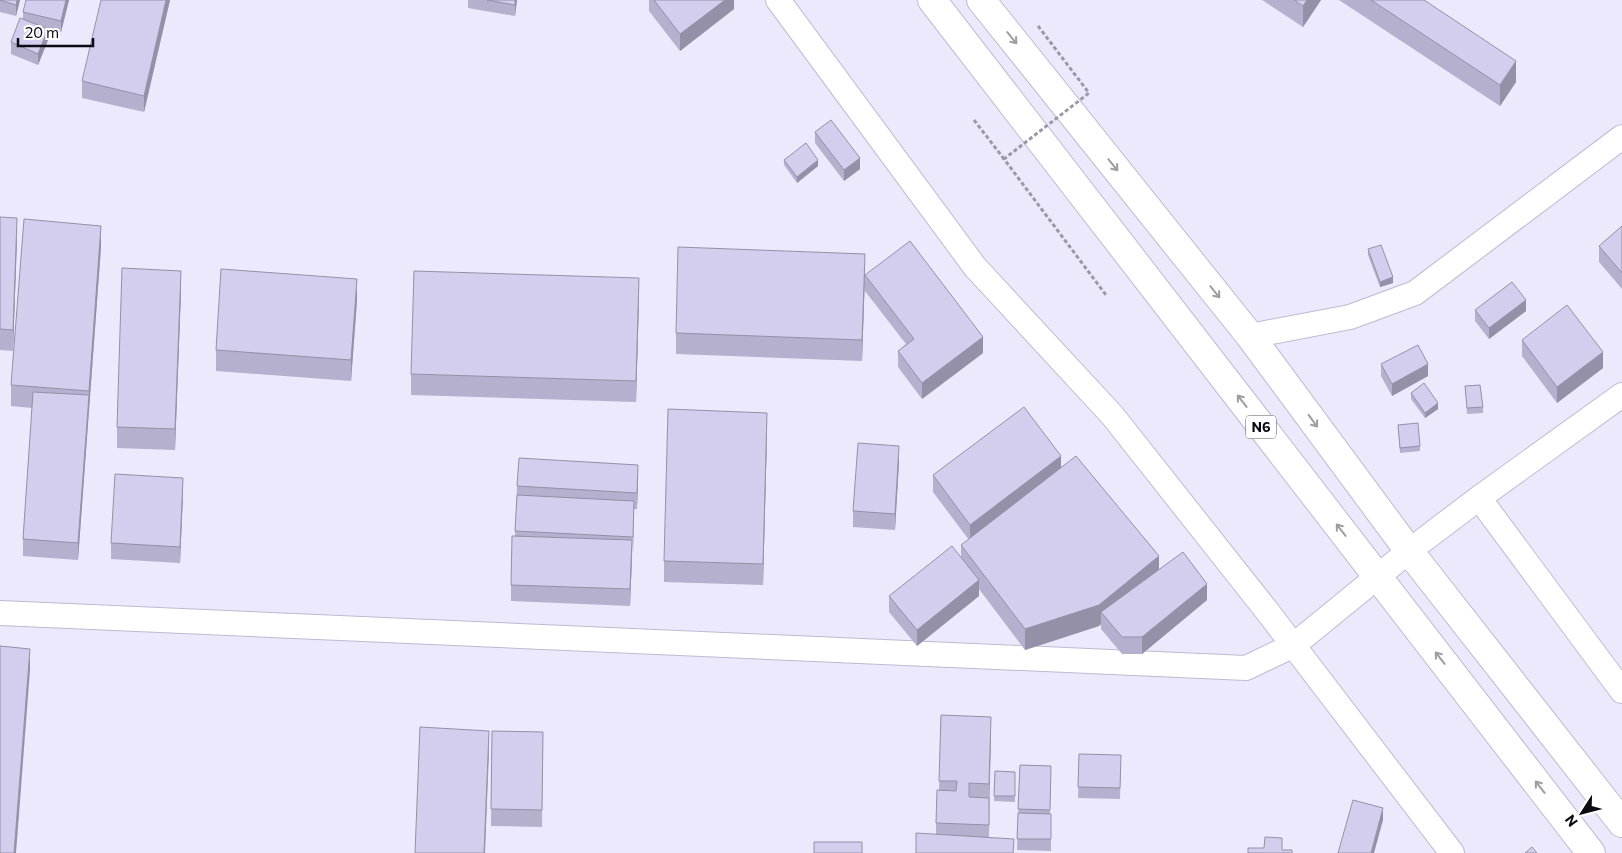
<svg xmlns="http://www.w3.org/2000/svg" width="1622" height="853" font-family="Commissioner,sans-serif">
  <rect width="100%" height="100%" fill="#ece9fc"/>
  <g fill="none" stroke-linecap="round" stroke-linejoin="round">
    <!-- minor casing -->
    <g stroke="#bebad1" stroke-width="26">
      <path id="minor" d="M 778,0 L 975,267 L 1112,415 L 1267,611 L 1452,853
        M 1250,336 L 1350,317 L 1415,293 L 1622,137
        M 1479,498 L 1622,691
        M 0,613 L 1246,668 L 1294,645 L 1409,551 L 1479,498 L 1622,395"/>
    </g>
    <!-- trunk casing -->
    <g stroke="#bebad1" stroke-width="30">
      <path id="trunk" d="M 932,0 L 1591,853
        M 981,0 L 1250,336 L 1409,551 L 1622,823"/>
    </g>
    <!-- path -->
    <path stroke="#9b98a7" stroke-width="3" stroke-dasharray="4 2.5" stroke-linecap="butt" d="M 974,120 L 1004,159"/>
    <!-- minor -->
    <use href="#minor" stroke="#fff" stroke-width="24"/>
    <!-- trunk -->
    <use href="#trunk" stroke="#fff" stroke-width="28"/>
    <!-- path-bridge -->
    <path stroke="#9b98a7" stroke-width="3" stroke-dasharray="4 2.5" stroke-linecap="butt" d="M 1038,26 L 1089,93 L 1004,159 L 1106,295"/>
  </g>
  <!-- wall -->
  <path fill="#b5b0cd" d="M 0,0 L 20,0 L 16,16 L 0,12 Z
    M 69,0 L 61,32 L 48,29 L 48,40 L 38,65 L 11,54 L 11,42 L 23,19 L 23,12 Z
    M 170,0 L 144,112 L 82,98 L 82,81 Z
    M 468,0 L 517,0 L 515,16 L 468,8 Z
    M 649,0 L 734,0 L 734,9 L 680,51 L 649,11 Z
    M 1262,0 L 1321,0 L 1303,27 Z
    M 1339,0 L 1424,0 L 1516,82 L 1500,106 Z
    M 815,132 L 860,169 L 844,181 L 815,143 Z
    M 784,160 L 818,166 L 797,183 L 784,165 Z
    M 0,217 L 17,239 L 13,351 L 0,350 Z
    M 1622,226 L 1622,289 L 1599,262 L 1599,246 Z
    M 101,247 L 78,560 L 23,556 L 23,539 L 32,408 L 11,406 L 11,385 Z
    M 1368,249 L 1393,283 L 1380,287 L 1368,255 Z
    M 865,274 L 862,361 L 676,354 L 676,333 Z
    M 865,275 L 983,353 L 922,399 L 898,367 L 898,351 L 906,344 L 865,291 Z
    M 181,292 L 175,450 L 117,448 L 117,427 Z
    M 639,299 L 636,402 L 411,395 L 411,374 Z
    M 357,300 L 351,381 L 216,371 L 216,350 Z
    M 1475,310 L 1526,311 L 1489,339 L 1475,321 Z
    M 1522,340 L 1603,368 L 1557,403 L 1522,356 Z
    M 1381,364 L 1428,376 L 1392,396 L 1381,376 Z
    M 1465,386 L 1483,407 L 1483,413 L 1467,414 Z
    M 1411,393 L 1438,409 L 1425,418 L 1411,399 Z
    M 1398,425 L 1420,446 L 1420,451 L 1400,453 Z
    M 767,434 L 763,585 L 664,582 L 664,561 Z
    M 899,462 L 895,530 L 853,527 L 853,511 Z
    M 1061,467 L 1159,570 L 1207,600 L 1142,654 L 1122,654 L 1101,629 L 1101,624 L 1099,626 L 1025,650 L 979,589 L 979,596 L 917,646 L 889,612 L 889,596 L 961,558 L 961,545 L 969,540 L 933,492 L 933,475 Z
    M 638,481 L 637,509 L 634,509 L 630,606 L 511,601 L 511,585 L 515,536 L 517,486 Z
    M 183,494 L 180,563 L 111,559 L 111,543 Z
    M 941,715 L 991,733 L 989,837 L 1014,853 L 936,834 L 936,823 L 939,790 Z
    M 492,731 L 543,732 L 542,827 L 491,826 Z
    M 1079,754 L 1121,766 L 1120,799 L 1078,798 Z
    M 1020,765 L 1051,766 L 1050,814 L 1051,814 L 1051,851 L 1017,850 Z
    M 995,771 L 1015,772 L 1015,802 L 994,801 Z"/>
  <!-- shaded-wall -->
  <path fill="#9490a7" d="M 17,0 L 20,0 L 16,16 L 16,5 Z
    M 66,0 L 69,0 L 61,32 L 61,21 Z
    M 166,0 L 170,0 L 144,112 L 144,96 Z
    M 515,0 L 517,0 L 515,16 Z
    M 725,0 L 734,0 L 734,9 L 680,51 L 680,34 Z
    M 1307,0 L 1321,0 L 1303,27 L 1303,6 Z
    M 48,29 L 48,40 L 38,65 L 38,54 Z
    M 1516,61 L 1516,82 L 1500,106 L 1500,85 Z
    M 860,158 L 860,169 L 844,181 L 844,170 Z
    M 818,160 L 818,166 L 797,183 L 797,177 Z
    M 17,218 L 17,239 L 13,351 L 13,330 Z
    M 101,226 L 101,247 L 78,560 L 78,543 Z
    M 865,254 L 865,274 L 862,361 L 862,340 Z
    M 181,271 L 181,292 L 175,450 L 175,429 Z
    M 1393,277 L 1393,283 L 1380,287 L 1380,282 Z
    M 639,278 L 639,299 L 636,402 L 636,381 Z
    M 357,279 L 357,300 L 351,381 L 351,360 Z
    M 1526,300 L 1526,311 L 1489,339 L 1489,328 Z
    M 983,337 L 983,353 L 922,399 L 922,383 Z
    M 1603,352 L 1603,368 L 1557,403 L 1557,387 Z
    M 1428,364 L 1428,376 L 1392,396 L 1392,384 Z
    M 1438,403 L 1438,409 L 1425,418 L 1425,413 Z
    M 767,413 L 767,434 L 763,585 L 763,564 Z
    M 899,446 L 899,462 L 895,530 L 895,514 Z
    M 1061,456 L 1061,472 L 970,541 L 970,525 Z
    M 638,465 L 638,481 L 637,509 L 637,493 Z
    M 183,478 L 183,494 L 180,563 L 180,547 Z
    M 634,501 L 634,517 L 633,553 L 633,537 Z
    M 632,540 L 632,556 L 630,606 L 630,589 Z
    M 1159,556 L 1159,577 L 1101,612 L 1101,624 L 1099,626 L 1025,650 L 1025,629 Z
    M 979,580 L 979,596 L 917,646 L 917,630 Z
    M 1207,584 L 1207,600 L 1142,654 L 1142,637 Z
    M 30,649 L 30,670 L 16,853 L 14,853 Z
    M 991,717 L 991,733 L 989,800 L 989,784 Z
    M 489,731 L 489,751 L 485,853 L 484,853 Z
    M 1383,808 L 1383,820 L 1374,853 L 1371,853 Z"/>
  <!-- building -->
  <path fill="#d3cdee" stroke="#9490a7" d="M 0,0 L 17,0 L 16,5 Z
    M 26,0 L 66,0 L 61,21 L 23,12 Z
    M 101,0 L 166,0 L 144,96 L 82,81 Z
    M 487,0 L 515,0 L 515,5 Z
    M 654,0 L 725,0 L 680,34 Z
    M 1294,0 L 1307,0 L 1303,6 Z
    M 1371,0 L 1424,0 L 1516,61 L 1500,85 Z
    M 20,18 L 48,29 L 38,54 L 11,42 Z
    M 831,120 L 860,158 L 844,170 L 815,132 Z
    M 806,143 L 818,160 L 797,177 L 784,160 Z
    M 0,217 L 17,218 L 13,330 L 0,329 Z
    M 24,219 L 101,226 L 89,391 L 11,385 Z
    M 1622,226 L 1622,273 L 1599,246 Z
    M 910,241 L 983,337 L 922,383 L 898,351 L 914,339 L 865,275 Z
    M 1381,245 L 1393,277 L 1380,282 L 1368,249 Z
    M 678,247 L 865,254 L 862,340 L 676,333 Z
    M 122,268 L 181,271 L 175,429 L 117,427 Z
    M 221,269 L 357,279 L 351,360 L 216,350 Z
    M 414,271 L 639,278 L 636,381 L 411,374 Z
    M 1512,282 L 1526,300 L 1489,328 L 1475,310 Z
    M 1567,305 L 1603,352 L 1557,387 L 1522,340 Z
    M 1418,345 L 1428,364 L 1392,384 L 1381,364 Z
    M 1424,383 L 1438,403 L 1425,413 L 1411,393 Z
    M 1480,385 L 1483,407 L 1467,408 L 1465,386 Z
    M 33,392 L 89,395 L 78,543 L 23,539 Z
    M 1024,407 L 1061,456 L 970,525 L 933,475 Z
    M 668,409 L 767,413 L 763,564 L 664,561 Z
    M 1418,423 L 1420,446 L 1400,448 L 1398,425 Z
    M 858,443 L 899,446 L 895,514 L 853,511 Z
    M 1076,456 L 1159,556 L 1099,605 L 1025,629 L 961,545 Z
    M 519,458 L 638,465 L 637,493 L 517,486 Z
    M 115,474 L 183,478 L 180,547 L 111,543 Z
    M 517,495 L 634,501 L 633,537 L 515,531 Z
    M 512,536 L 632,540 L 630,589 L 511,585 Z
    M 952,546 L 979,580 L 917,630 L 889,596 Z
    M 1183,552 L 1207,584 L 1142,637 L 1122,637 L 1101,612 Z
    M 0,646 L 30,649 L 14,853 L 0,853 Z
    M 941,715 L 991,717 L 989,784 L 969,783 L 969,797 L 989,798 L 989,825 L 936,823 L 937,790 L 956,791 L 957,781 L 939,781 Z
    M 420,727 L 489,731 L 484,853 L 415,853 Z
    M 492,731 L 543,732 L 542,810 L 491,809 Z
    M 1079,754 L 1121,755 L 1120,788 L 1078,787 Z
    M 1020,765 L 1051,766 L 1050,810 L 1018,809 Z
    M 995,771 L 1015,772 L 1015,796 L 994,796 Z
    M 1353,800 L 1383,808 L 1371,853 L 1338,853 Z
    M 1018,813 L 1051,814 L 1051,839 L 1017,839 Z
    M 916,833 L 1014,839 L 1013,853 L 916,853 Z
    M 1265,837 L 1282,838 L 1282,850 L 1292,850 L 1292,853 L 1248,853 L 1248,848 L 1264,848 Z
    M 814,842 L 862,842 L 862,853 L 814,853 Z
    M 1532,847 L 1537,853 L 1525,853 Z"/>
  <!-- one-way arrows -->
  <defs><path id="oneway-shaft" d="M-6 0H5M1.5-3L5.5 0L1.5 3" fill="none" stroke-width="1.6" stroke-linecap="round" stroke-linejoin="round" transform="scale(1.25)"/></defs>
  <g stroke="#9e9da0">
    <use href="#oneway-shaft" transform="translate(1012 38) rotate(51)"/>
    <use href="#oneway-shaft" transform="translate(1113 165) rotate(51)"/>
    <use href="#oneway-shaft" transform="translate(1215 292) rotate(51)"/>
    <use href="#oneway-shaft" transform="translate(1242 401) rotate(-128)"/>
    <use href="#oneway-shaft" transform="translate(1313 421) rotate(54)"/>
    <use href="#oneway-shaft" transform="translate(1341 530) rotate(-128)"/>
    <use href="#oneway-shaft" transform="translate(1440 658) rotate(-128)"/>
    <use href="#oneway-shaft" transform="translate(1540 787) rotate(-128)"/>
  </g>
  <g text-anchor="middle" stroke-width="4" stroke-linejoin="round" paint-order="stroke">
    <!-- shield labels -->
    <rect fill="#fff" stroke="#555459" stroke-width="1" x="1246" y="415.5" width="30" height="23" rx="4"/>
    <g font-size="14" font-weight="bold" fill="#0c0a12">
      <text x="1261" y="432">N6</text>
    </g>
  </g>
  <!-- north arrow -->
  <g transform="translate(1582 813) rotate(234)" stroke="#ffffff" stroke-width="4" paint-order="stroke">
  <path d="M0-4L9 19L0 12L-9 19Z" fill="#0c0a12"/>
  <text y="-8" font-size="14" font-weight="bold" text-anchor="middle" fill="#0c0a12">N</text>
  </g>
  <!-- scale -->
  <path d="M18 38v8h75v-8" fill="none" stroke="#0c0a12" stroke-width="2.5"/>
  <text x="25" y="38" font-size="15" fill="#0c0a12" stroke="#ffffff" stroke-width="4" paint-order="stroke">20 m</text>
</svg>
